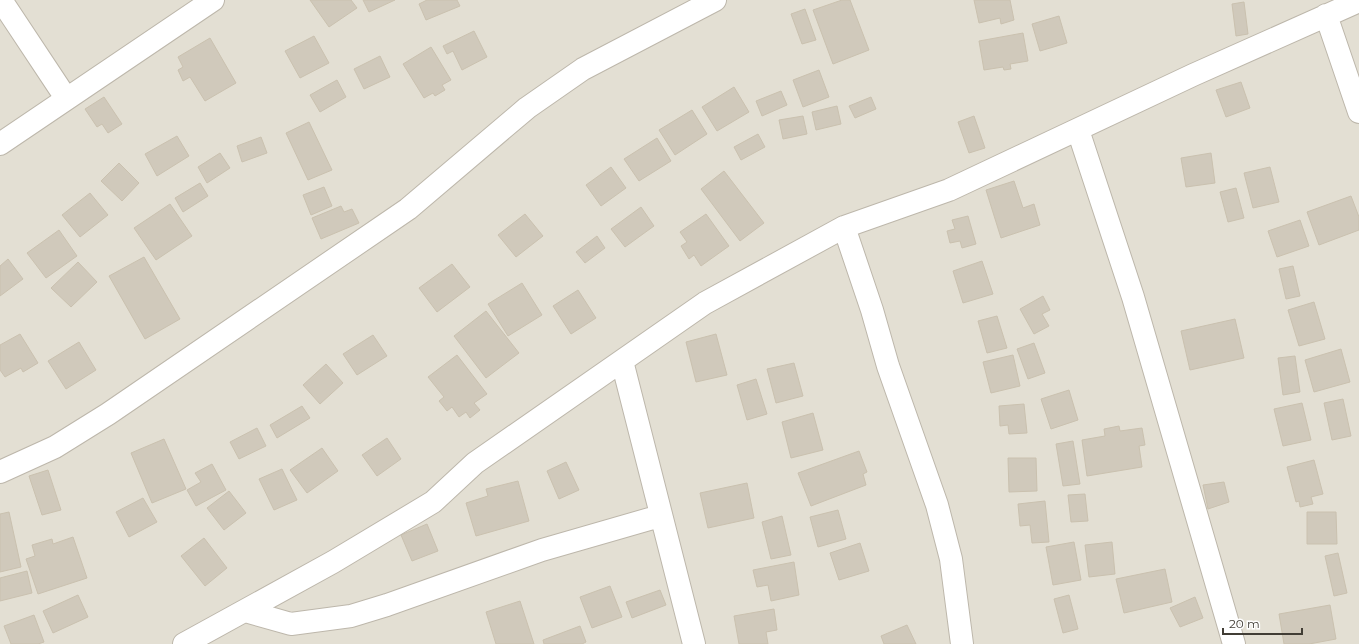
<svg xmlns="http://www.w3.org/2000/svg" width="1359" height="644" font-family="Montserrat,sans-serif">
  <rect width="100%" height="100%" fill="#f0ede4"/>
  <!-- residential -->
  <path fill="#e3dfd3" d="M 0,0 L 1359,0 L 1359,644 L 0,644 Z"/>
  <!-- building -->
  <path fill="#d0c9bb" stroke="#cac1af" d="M 310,0 L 351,0 L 357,8 L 329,27 Z
    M 363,0 L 395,0 L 369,12 Z
    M 427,0 L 457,0 L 460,6 L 426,20 L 419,4 Z
    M 842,0 L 850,0 L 869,50 L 833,64 L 813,10 Z
    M 974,0 L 1010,0 L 1014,20 L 1001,24 L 1000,18 L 979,23 Z
    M 1244,2 L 1248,34 L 1236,36 L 1232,4 Z
    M 805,9 L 816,40 L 802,44 L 791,14 Z
    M 1059,16 L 1067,43 L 1040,51 L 1032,24 Z
    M 474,31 L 487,57 L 462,70 L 453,51 L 447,54 L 443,46 Z
    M 1023,33 L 1028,61 L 1010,64 L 1011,69 L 1004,70 L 1003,67 L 984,70 L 979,41 Z
    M 314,36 L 329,63 L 300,78 L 285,51 Z
    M 210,38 L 236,83 L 205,101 L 190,77 L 183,81 L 178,70 L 183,67 L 178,57 Z
    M 431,47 L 451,80 L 442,85 L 445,90 L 435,96 L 433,93 L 424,98 L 403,64 Z
    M 380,56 L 390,77 L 364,89 L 354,69 Z
    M 819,70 L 829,97 L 803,107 L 793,80 Z
    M 337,80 L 346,97 L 320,112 L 310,95 Z
    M 1241,82 L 1250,108 L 1226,117 L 1216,90 Z
    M 734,87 L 749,112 L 717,131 L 702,107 Z
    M 781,91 L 787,105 L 762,116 L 756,101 Z
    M 104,97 L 122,124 L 108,133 L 102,124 L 97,127 L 85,109 Z
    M 871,97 L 876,109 L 855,118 L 849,106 Z
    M 837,106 L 841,124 L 816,130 L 812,112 Z
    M 692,110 L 707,134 L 675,155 L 659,130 Z
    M 803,116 L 807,134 L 783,139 L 779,120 Z
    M 974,116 L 985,148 L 969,153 L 958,122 Z
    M 309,122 L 332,170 L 308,180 L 286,133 Z
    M 758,134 L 765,147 L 741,160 L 734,147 Z
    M 177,136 L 189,156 L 157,176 L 145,154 Z
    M 261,137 L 267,153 L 242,162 L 237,146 Z
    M 657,138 L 671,161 L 639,181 L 624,159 Z
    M 220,153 L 230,168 L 207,183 L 198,167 Z
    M 1211,153 L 1215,183 L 1186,187 L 1181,158 Z
    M 119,163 L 139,183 L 122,201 L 101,181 Z
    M 611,167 L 626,188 L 601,206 L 586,185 Z
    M 1270,167 L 1279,202 L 1253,208 L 1244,173 Z
    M 724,171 L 764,223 L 740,241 L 701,189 Z
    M 1014,181 L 1023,208 L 1034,204 L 1040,225 L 1001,238 L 986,190 Z
    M 200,183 L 208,196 L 183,212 L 175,198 Z
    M 324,187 L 332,206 L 311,215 L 303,195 Z
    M 1236,188 L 1244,218 L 1228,222 L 1220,192 Z
    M 90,193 L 108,215 L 80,237 L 62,215 Z
    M 1351,196 L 1359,217 L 1359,230 L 1319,245 L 1307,212 Z
    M 170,204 L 192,236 L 156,260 L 134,228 Z
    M 341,206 L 344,212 L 352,209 L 359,223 L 321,239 L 312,218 Z
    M 641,207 L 654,226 L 625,247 L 611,229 Z
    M 525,214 L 543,236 L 516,257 L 498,235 Z
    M 706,214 L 729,246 L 701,266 L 694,255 L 689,259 L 681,246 L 687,242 L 680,232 Z
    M 968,216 L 976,244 L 962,248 L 960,241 L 950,243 L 947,231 L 955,229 L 952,220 Z
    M 1300,220 L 1309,246 L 1277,257 L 1268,231 Z
    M 59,230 L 77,256 L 46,278 L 27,253 Z
    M 597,236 L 605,248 L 585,263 L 576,252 Z
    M 144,257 L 180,319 L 145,339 L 109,276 Z
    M 8,259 L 23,279 L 0,296 L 0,266 Z
    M 982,261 L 993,294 L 963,303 L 953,271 Z
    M 78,262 L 97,282 L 71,307 L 51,288 Z
    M 452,264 L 470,287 L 437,312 L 419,288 Z
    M 1293,266 L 1300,296 L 1286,299 L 1279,269 Z
    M 522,283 L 542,315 L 508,336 L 488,304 Z
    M 578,290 L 596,318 L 571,334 L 553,306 Z
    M 1043,296 L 1050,310 L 1042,314 L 1049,326 L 1034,334 L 1020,309 Z
    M 1314,302 L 1325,339 L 1299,346 L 1288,310 Z
    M 486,311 L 519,353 L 486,378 L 454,336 Z
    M 997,316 L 1007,348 L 987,353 L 978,321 Z
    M 1235,319 L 1244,358 L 1190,370 L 1181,331 Z
    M 20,334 L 38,363 L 23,372 L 21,368 L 5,377 L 0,370 L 0,345 Z
    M 716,334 L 727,375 L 696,382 L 686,342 Z
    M 373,335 L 387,356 L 357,375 L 343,354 Z
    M 79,342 L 96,370 L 66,389 L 48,361 Z
    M 1034,343 L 1045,373 L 1028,379 L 1017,349 Z
    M 1341,349 L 1350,382 L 1314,392 L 1305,360 Z
    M 457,355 L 487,394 L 474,403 L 480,410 L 470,418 L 466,412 L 459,417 L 452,407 L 447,411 L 439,401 L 444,397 L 428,377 Z
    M 1013,355 L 1020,386 L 991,393 L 983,362 Z
    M 1295,356 L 1300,392 L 1283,395 L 1278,358 Z
    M 794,363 L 803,396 L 776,403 L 767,369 Z
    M 326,364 L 343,383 L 320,404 L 303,385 Z
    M 756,379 L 767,414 L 747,420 L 737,385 Z
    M 1069,390 L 1078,420 L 1051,429 L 1041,399 Z
    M 1343,399 L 1351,436 L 1332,440 L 1324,403 Z
    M 1302,403 L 1311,440 L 1283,446 L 1274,409 Z
    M 1024,404 L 1027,433 L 1009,434 L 1008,425 L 1000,426 L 999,406 Z
    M 302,406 L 310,418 L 277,438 L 270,425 Z
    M 813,413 L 823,450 L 791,458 L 782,422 Z
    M 1119,426 L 1120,431 L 1142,428 L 1145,445 L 1139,446 L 1142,467 L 1087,476 L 1082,440 L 1105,436 L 1104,429 Z
    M 257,428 L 266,446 L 239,459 L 230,442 Z
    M 387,438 L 401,459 L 377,476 L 362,455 Z
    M 164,439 L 186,489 L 152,503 L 131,453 Z
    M 1073,441 L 1080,484 L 1063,486 L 1056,444 Z
    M 322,448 L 338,471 L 307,493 L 290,470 Z
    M 859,451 L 867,472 L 863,474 L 866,485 L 811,506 L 798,473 Z
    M 1008,458 L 1036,458 L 1037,491 L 1009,492 Z
    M 1314,460 L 1323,494 L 1311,497 L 1313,504 L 1300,507 L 1299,501 L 1296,502 L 1287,467 Z
    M 566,462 L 579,490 L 559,499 L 547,471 Z
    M 212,464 L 226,490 L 196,506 L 187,490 L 201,482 L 195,473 Z
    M 282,469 L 297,500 L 274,510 L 259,479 Z
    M 48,470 L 61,510 L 42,515 L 29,476 Z
    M 518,481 L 529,521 L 476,536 L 466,503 L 488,496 L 486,489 Z
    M 1224,482 L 1229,502 L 1208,509 L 1203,485 Z
    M 747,483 L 754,518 L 708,528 L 700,493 Z
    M 229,491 L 246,513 L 224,530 L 207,508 Z
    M 1085,494 L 1088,521 L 1071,522 L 1068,495 Z
    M 143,498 L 157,522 L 129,537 L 116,512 Z
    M 1045,501 L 1049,542 L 1032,543 L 1030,525 L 1020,526 L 1018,504 Z
    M 838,510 L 846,539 L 818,547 L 810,517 Z
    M 9,512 L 21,567 L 0,572 L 0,514 Z
    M 1307,512 L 1336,512 L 1337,544 L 1307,544 Z
    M 782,516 L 791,555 L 771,559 L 762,522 Z
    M 427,524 L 438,551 L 412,561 L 401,535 Z
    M 73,537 L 87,578 L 38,594 L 26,559 L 35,556 L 32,545 L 52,539 L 53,544 Z
    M 204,538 L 227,568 L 205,586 L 181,556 Z
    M 1074,542 L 1081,580 L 1053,585 L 1046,547 Z
    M 1112,542 L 1115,574 L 1089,577 L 1085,545 Z
    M 860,543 L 869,571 L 839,580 L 830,553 Z
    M 1338,553 L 1347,593 L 1334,596 L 1325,556 Z
    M 794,562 L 799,595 L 771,601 L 768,585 L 757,587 L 753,570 Z
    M 1165,569 L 1172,602 L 1124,613 L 1116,579 Z
    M 27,571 L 32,593 L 0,601 L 0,578 Z
    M 610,586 L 622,617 L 592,628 L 580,597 Z
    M 660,590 L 666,605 L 632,618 L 626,602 Z
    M 78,595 L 88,617 L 53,633 L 43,611 Z
    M 1069,595 L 1078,629 L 1063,633 L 1054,599 Z
    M 1195,597 L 1203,618 L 1180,627 L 1170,608 Z
    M 520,601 L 534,644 L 496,644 L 486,612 Z
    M 1330,605 L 1336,639 L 1309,644 L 1284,644 L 1279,614 Z
    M 774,609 L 777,630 L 766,632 L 768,644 L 739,644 L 734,616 Z
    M 34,615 L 44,642 L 38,644 L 11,644 L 4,626 Z
    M 907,625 L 916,644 L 884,644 L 881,636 Z
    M 580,626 L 586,642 L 582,644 L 544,644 L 543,640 Z"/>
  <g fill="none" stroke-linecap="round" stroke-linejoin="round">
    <!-- minor casing -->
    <g stroke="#bdb7ab" stroke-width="24">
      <path id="minor" d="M 1,0 L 66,98
        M 1326,15 L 1359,112
        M 1078,130 L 1133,297 L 1234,644
        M 0,144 L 213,0
        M 844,227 L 872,310 L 888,366 L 937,505 L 951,559 L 962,644
        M 622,361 L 694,644
        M 0,472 L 55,447 L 108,414 L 408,209 L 527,108 L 583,69 L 715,0
        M 245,611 L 291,624 L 351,616 L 387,605 L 542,550 L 660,516
        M 184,644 L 333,562 L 433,502 L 475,463 L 705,303 L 844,227 L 949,190 L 1193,75 L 1359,1"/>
    </g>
    <!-- minor -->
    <use href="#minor" stroke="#fff" stroke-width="22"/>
  </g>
  <!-- scale -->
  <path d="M1223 628v6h79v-6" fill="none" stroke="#413d35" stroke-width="2"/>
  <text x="1229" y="628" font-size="12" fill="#413d35" stroke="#ffffff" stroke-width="3" paint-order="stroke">20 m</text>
</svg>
